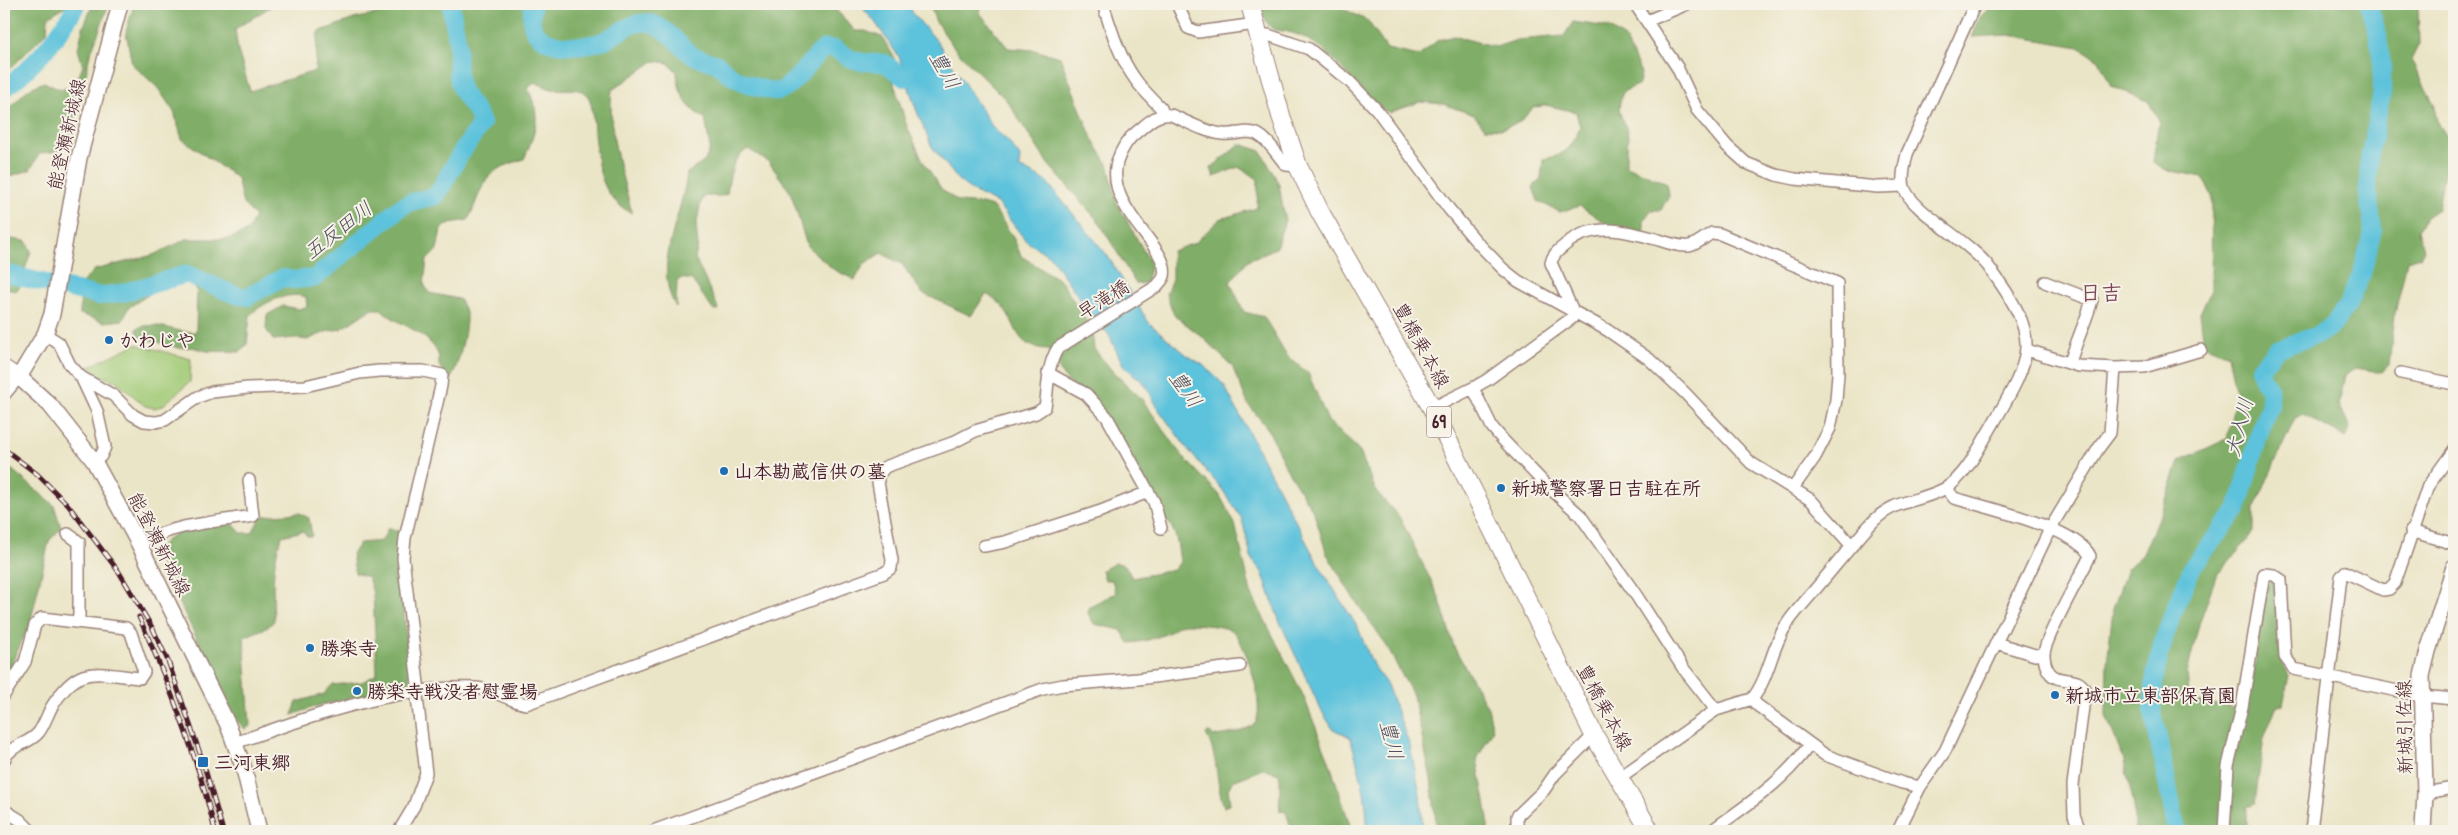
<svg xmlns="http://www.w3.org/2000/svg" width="2458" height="835" font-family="'Patrick Hand','Klee One',sans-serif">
  <rect width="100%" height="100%" fill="#f7f3e8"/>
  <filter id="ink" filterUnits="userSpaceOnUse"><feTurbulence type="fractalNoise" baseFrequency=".02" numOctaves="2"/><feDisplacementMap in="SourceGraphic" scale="10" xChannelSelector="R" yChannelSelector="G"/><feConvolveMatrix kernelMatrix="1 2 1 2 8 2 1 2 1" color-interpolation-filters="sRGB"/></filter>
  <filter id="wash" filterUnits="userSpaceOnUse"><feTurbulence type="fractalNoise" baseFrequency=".0096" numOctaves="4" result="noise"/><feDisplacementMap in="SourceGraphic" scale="20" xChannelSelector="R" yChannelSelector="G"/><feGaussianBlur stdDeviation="1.12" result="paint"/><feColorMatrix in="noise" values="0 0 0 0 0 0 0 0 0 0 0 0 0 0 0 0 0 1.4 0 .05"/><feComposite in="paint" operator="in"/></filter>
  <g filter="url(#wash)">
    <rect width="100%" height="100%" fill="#ebe5c7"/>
    <!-- green -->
    <path fill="#a1ca76" stroke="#767450" d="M 136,344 L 191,359 L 190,382 L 162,406 L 154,408 L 145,406 L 116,381 L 92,373 L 90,366 Z"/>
    <!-- forest -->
    <path fill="#80ae67" stroke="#656649" d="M 4,4 L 68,4 L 48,17 L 47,32 L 4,75 Z
      M 93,4 L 109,4 L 89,58 L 86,74 L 79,89 L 80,99 L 70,139 L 61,151 L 40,153 L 30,170 L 4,178 L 4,113 L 28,89 L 44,82 L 56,88 L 67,89 L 78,78 L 83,66 L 78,49 L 83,28 Z
      M 134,4 L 275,4 L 235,29 L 238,51 L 250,91 L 315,71 L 318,32 L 354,19 L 384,12 L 387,4 L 831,4 L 855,31 L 865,31 L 882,37 L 894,57 L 893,80 L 906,124 L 923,161 L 942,190 L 959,202 L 982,204 L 993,207 L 1013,237 L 1021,256 L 1061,281 L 1092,330 L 1094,349 L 1115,374 L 1141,398 L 1184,458 L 1219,494 L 1235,524 L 1251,593 L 1303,695 L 1328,758 L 1352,831 L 1292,831 L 1286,812 L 1280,811 C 1278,798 1282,787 1279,774 L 1263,769 L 1233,781 L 1228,789 L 1230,804 L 1224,807 C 1215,783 1219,757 1206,734 L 1209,732 L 1214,736 C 1226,735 1245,732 1254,724 C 1268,713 1245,634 1229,629 C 1219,626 1190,622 1179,625 C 1176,627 1173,630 1170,632 C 1157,638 1143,642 1129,643 L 1121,630 L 1094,624 L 1088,613 L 1090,606 L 1116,593 L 1112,580 L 1105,580 L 1102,570 L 1116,563 L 1125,565 L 1132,578 L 1174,570 L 1180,562 C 1178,548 1177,527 1164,519 L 1123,441 L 1063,376 L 1049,349 C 1013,348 1020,327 1002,306 C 998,301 991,297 986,294 L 971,316 L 922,293 L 902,264 L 881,253 L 864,264 L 855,280 L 833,269 L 807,246 L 791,193 L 768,161 L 748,149 C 731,160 730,175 727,194 L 720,196 L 705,196 L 701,202 L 696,226 L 698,245 L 695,258 L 719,310 L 713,310 L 692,280 L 681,278 L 677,282 L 676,307 C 651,266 683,216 687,173 L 705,161 L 710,148 L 705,118 C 687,110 678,92 677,72 L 668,63 L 654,61 L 612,90 C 607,130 622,174 632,213 C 596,197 596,153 593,119 C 592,111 592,100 586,94 C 578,86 562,91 552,89 C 546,88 540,84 534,82 L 528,89 C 542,118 536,130 524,159 C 515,162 506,165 498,169 C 481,178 477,204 468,220 L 450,223 L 441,229 L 437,250 L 427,260 L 424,284 L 429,293 L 459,299 C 461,303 465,309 466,314 C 467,330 458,370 448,383 C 445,373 442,372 439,365 C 438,362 440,358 438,354 C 427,330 398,326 381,309 L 371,309 L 341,329 L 328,331 L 307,340 L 295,338 L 273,340 L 266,329 L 267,315 L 283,306 L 299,309 L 307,307 L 306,297 C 288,291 264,302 250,315 L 247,344 L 240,352 L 207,351 L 192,347 L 179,348 L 140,337 L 136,329 C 155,319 176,334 196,332 L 197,290 L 192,283 L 173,282 L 154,291 L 128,308 L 123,320 L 104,322 L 80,314 L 81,284 L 94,270 L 153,255 L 187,239 L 228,239 L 248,231 L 255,216 L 243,204 L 237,178 L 182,139 L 174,112 L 157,87 L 132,64 L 126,32 Z
      M 929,4 L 982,4 L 980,13 L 1008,48 L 1034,50 L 1060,57 L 1093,141 L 1108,164 L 1117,203 L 1151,264 L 1146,283 L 1136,284 L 1099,222 L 1048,164 L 1007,101 L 956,50 L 936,22 Z
      M 1259,4 L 1339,4 L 1342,8 L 1368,21 L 1387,49 L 1419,56 L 1438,40 L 1454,36 L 1496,47 L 1517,40 L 1564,36 L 1573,22 L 1608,27 L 1625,38 L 1641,73 L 1639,84 L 1623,92 C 1613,118 1627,118 1628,138 C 1628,147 1625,157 1626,166 L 1667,183 L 1669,195 L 1661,210 L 1651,210 L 1644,220 L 1644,233 C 1622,239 1598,217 1580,206 L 1560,212 L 1538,201 L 1533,187 L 1541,178 L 1543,159 C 1568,154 1570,149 1580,127 L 1576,112 L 1545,105 L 1533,108 L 1520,122 L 1501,129 L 1485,128 L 1474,115 L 1443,104 L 1420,102 L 1389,113 C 1357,93 1338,54 1303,37 C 1275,24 1271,41 1259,4 Z
      M 1995,4 L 2418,4 L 2419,44 L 2411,60 L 2434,104 L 2439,124 L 2454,148 L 2454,159 L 2445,167 L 2438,209 L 2426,217 L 2418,230 L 2423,250 L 2420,257 L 2407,261 L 2395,314 L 2389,365 L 2382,372 L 2354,368 L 2345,375 L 2339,404 L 2350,428 L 2346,438 L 2303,414 L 2295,418 L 2254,509 L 2254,529 L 2247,541 L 2216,576 L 2199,624 L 2187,673 L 2189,696 L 2196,701 L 2235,708 L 2249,702 C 2258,662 2256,620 2269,581 L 2276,583 C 2277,612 2273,649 2289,675 L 2283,705 L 2276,707 L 2264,738 L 2255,803 L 2247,806 L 2247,831 L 2134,831 L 2134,805 L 2123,757 L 2106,716 L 2107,663 L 2113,609 L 2127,569 L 2143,553 L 2164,506 L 2179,461 L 2227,439 L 2236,394 L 2228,355 L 2204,345 L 2200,313 L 2211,291 L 2212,196 L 2203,177 L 2166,170 L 2153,162 L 2159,120 L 2148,101 L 2111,86 L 2099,60 L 2079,47 L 2009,35 L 1972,37 L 1980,17 Z
      M 1240,144 L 1261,151 L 1279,184 L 1285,220 L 1276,248 L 1248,260 L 1230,282 L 1244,312 L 1264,317 L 1288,357 L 1308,373 L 1328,421 L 1359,450 L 1376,491 L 1400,518 L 1439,597 L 1454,647 L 1488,708 L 1493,730 L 1477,759 L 1488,818 L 1488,831 L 1437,831 L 1431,779 L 1413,695 L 1383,640 L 1354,599 L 1327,554 L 1314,513 L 1286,468 L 1268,429 L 1248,404 L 1232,366 L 1200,335 L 1174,315 L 1166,294 L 1172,279 L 1172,251 L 1195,243 L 1220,219 L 1257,208 L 1258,179 L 1238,167 L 1214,177 L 1211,168 Z
      M 4,238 L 26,241 L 31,251 L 19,288 L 15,291 L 4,287 Z
      M 4,463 L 54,505 L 61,528 L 49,541 L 30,624 L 4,680 Z
      M 299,513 L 309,518 L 312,536 L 307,536 L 303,531 L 282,536 C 271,564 273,592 274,621 L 268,627 L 244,637 L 250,726 L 245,729 L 235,718 L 156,554 C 170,525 205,527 233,524 L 241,533 L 252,533 L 261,516 Z
      M 388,528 L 401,532 L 399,557 L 410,681 L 408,685 L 320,705 L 292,715 L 297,702 L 324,694 L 332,685 L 362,682 L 377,674 L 373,593 L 368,577 L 355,573 L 352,554 L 360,543 L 382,541 Z"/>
    <!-- water -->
    <path fill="#5dc2db" stroke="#547083" d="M 859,4 L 909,4 L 913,14 L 937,41 L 994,129 L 1007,140 L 1020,157 L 1019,167 L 1046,181 L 1107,255 L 1149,323 L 1187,355 L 1203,365 L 1224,385 L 1317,562 L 1358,628 L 1373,665 L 1387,685 L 1410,746 L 1420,794 L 1423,831 L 1367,831 C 1368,799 1359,768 1350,737 L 1333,729 L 1321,710 L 1279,620 L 1262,572 L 1252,560 L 1242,519 L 1222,489 L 1186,447 L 1159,410 L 1145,384 L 1123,365 L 1109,335 L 1089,312 L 1051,257 L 1026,241 L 997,203 L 974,192 L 959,181 L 932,147 L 916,109 L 899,57 L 875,22 Z"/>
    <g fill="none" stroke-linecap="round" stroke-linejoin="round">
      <!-- river -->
      <path stroke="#5dc2db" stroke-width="18" d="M 533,4 C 532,11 530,23 534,30 C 547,50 585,48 605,40 C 620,33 632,20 650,23 C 666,27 676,42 689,53 C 696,59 708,60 717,64 C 723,68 728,75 735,78 C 742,82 770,93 778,91 C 792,89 812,57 825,48 L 835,49 L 851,59 L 862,62 L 885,63 L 904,78 L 923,72
        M 4,89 C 33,67 59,37 77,4
        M 4,273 L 99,296 L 122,293 L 187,274 L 233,294 L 247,297 L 282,278 L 295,280 L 315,278 L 401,207 L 411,202 L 436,196 L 461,153 L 482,123 C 476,107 465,100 460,86 C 455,70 459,55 457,39 C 455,27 452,16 451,4
        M 2177,831 L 2152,708 L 2155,676 L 2163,642 L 2175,608 L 2193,566 L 2237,510 L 2263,422 L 2270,406 L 2269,388 L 2263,381 L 2260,368 L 2277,349 L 2318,335 L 2334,324 L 2348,304 L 2362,273 L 2373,229 L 2368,194 L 2369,160 L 2382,92 L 2382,68 L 2378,35 L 2368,4"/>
    </g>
  </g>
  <g filter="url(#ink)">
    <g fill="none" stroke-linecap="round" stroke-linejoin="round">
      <!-- minor casing -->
      <g stroke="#9a8279" stroke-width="14">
        <path id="minor" d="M 1103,4 C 1111,29 1119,57 1135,79 C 1142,89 1152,99 1161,108 L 1163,114
          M 1177,4 L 1188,28 L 1198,32 L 1256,24
          M 1635,4 L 1677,67 L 1697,110 L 1727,146 L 1746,163 L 1776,175 L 1795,179 L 1878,187 L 1904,186
          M 1647,21 L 1687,4
          M 1259,36 L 1268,35 L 1309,49 L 1349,81 L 1377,110 L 1449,209 L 1475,240 L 1503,269 L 1518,281 L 1607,330 L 1649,359 L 1685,393 L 1751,463 L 1811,500 L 1852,546
          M 2045,282 L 2092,300 C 2086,322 2076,341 2070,363
          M 45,334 L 59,343 L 70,365 L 81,377 L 97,411 L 105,447 L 101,456 L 94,461
          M 2027,350 L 2078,366 L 2115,368 L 2144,367 L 2201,350
          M 1048,373 L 1086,394 L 1107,417 L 1154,502 L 1161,528
          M 2401,373 L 2454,384
          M 81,377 L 114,396 L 133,415 L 144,421 L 156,422 L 165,420 L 198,397 L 212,392 L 248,388 L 305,386 L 360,373 L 379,371 L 423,371 L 442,375 L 441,386 L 405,538 L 403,558 L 419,692 L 417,697 L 426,773 L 414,806 L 399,831
          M 1473,388 L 1487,380 L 1572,318 L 1573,311 L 1551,263 C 1553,254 1558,251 1565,245 C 1592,221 1627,231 1659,240 C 1668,243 1679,247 1689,246 C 1696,245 1705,237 1712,233 L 1720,234 L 1837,283 L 1838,374 L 1836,400 L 1830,428 L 1815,457 L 1793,488
          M 4,395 L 19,377
          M 1432,408 L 1473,388 L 1492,427 L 1503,440 L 1545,484 L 1580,515 L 1636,595 L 1683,668 L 1716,710
          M 1946,488 L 1954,498 C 1984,507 2077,528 2090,556 C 2081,575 2045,637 2044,654 C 2044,660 2046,668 2050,673 C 2059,685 2080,674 2085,691 L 2073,785 L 2074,815 L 2080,831
          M 2411,531 L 2454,544
          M 68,534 L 79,542 L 79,620
          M 139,544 C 172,524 216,522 253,516 L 249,480
          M 984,546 L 1005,542 L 1101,511 L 1148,492
          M 1996,643 L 2050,529 L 2098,449 L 2110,433 L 2115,368
          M 4,695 L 25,662 L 35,625 L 42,618 L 126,628 L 131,633 L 144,672 L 140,678 C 93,673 78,664 51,708 C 47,716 44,725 39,732 C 29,745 10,744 4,760
          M 1752,699 L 1757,705 L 1825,755 L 1902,783 L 1920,787
          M 235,743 C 304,718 403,684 476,688 C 494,689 509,701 526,704 L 884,573 L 891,568 L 892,560 L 877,477 L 885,467 L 952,443 L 975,431 L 1036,413 L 1045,407 C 1049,386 1046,367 1058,348 L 1157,286 C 1159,283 1163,280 1164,276 C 1171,247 1105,210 1117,162 C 1121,150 1127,139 1138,131 C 1149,122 1157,113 1171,115 C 1188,122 1205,132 1222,134 C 1234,136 1245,129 1257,134 C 1269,140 1277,155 1286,165 L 1298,166
          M 1619,778 L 1716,710 L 1752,699 C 1768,680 1771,650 1785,627 C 1792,615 1804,603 1813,592 C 1832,570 1850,547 1869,526 C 1894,497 1917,504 1946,488 C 1965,476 1978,450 1989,431 C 2033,355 2044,341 1988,266 C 1969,241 1910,210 1904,187 C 1901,176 1905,164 1907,154 L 1975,4
          M 2425,793 L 2454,788
          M 4,810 L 20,820 L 31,831
          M 653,831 L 1043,689 L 1063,685 L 1138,679 L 1240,666
          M 1517,831 L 1517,816 L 1544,790 L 1555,774 L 1594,735
          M 1711,831 C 1745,806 1785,781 1809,745
          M 1898,831 L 1920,787 L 1945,751 L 1996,643 L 2035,655 L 2044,654
          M 2224,831 L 2228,766 L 2242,707 L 2264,574 L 2274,575 L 2281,580 L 2285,657 L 2294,669 L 2421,696 L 2454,699
          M 2311,831 L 2341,577 L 2345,572 L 2383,590 L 2389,589 L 2395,583 L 2428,486 L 2454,450"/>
      </g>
      <!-- tertiary casing -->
      <g stroke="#9a8279" stroke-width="16">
        <path id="tertiary" d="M 4,367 L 19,377"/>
      </g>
      <!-- secondary casing -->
      <g stroke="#9a8279" stroke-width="18">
        <path id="secondary" d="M 120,4 L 79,158 L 52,314 L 45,334 L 19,377 L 50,405 L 94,461 L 139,544 L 228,725 L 244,769 L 259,831
          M 2423,831 L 2425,793 L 2422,676 L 2428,651 L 2454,567"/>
      </g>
      <!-- primary casing -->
      <g stroke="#9a8279" stroke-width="20">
        <path id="primary" d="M 1250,4 L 1281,116 L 1298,166 L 1320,212 L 1432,408 L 1594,735 L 1650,831"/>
      </g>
      <!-- minor -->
      <use href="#minor" stroke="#fff" stroke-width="11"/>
      <!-- tertiary -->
      <use href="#tertiary" stroke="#fff" stroke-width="14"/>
      <!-- secondary -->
      <use href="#secondary" stroke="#fff" stroke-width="15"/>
      <!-- primary -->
      <use href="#primary" stroke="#fff" stroke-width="18"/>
      <!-- rail casing -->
      <g stroke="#4a1f2b" stroke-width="5">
        <path id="rail" d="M 4,449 L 37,474 L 68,505 L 119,572 L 153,629 L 168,661 L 203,762 L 223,831
          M 139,617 C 170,686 198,758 215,831"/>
      </g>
      <!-- rail -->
      <use href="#rail" stroke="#f7f3e8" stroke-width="3" stroke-dasharray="9" stroke-linecap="butt"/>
    </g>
  </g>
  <!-- markers -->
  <g fill="#1f6fb2" stroke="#f7f3e8" stroke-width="2">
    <circle cx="109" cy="340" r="5"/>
    <circle cx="724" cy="471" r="5"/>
    <circle cx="1501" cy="488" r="5"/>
    <circle cx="310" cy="648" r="5"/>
    <circle cx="357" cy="691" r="5"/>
    <circle cx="2055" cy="695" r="5"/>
    <rect x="197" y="756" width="12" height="12" rx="2.5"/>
  </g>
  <g text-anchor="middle" stroke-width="4" stroke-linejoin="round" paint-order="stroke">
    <!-- shield labels -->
    <rect fill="#f7f3e8" stroke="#7e5f64" stroke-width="1" x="1426.5" y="406.5" width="25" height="31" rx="4"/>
    <g font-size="18" font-weight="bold" fill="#4a1f2b">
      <text x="1439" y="428">69</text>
    </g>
    <!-- street labels -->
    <g font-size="19" fill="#4a1f2b" stroke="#f7f3e8">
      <text transform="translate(66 134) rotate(-77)" y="7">能登瀬新城線</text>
      <text transform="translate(1103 299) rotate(-32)" y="7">早滝橋</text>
      <text transform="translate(1422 345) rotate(61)" y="7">豊橋乗本線</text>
      <text transform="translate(160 544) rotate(63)" y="7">能登瀬新城線</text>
      <text transform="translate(1605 707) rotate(62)" y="7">豊橋乗本線</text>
      <text transform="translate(2404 727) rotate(-91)" y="7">新城引佐線</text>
    </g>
    <!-- poi labels -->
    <g font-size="19" font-weight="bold" fill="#4a1f2b" stroke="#f7f3e8" text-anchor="start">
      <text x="119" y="347">かわじや</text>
      <text x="734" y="478">山本勘蔵信供の墓</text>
      <text x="1511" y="495">新城警察署日吉駐在所</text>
      <text x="320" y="655">勝楽寺</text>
      <text x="367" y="698">勝楽寺戦没者慰霊場</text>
      <text x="2065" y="702">新城市立東部保育園</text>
      <text x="214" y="769">三河東郷</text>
    </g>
    <!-- water labels -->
    <g font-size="20" font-style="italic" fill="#505060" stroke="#f7f3e8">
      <text transform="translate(945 70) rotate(61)" y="7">豊川</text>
      <text transform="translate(338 230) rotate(-38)" y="7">五反田川</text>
      <text transform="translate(1186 389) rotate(55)" y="7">豊川</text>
      <text transform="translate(2239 427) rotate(-76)" y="7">大入川</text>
      <text transform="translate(1392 740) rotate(76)" y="7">豊川</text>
    </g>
    <!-- quarter labels -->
    <g font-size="21" font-weight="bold" fill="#7c4857" stroke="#f7f3e8">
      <text x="2101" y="300">日吉</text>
    </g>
  </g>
  <!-- margin -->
  <rect width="2458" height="835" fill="none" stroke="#f7f3e8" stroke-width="20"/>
</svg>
